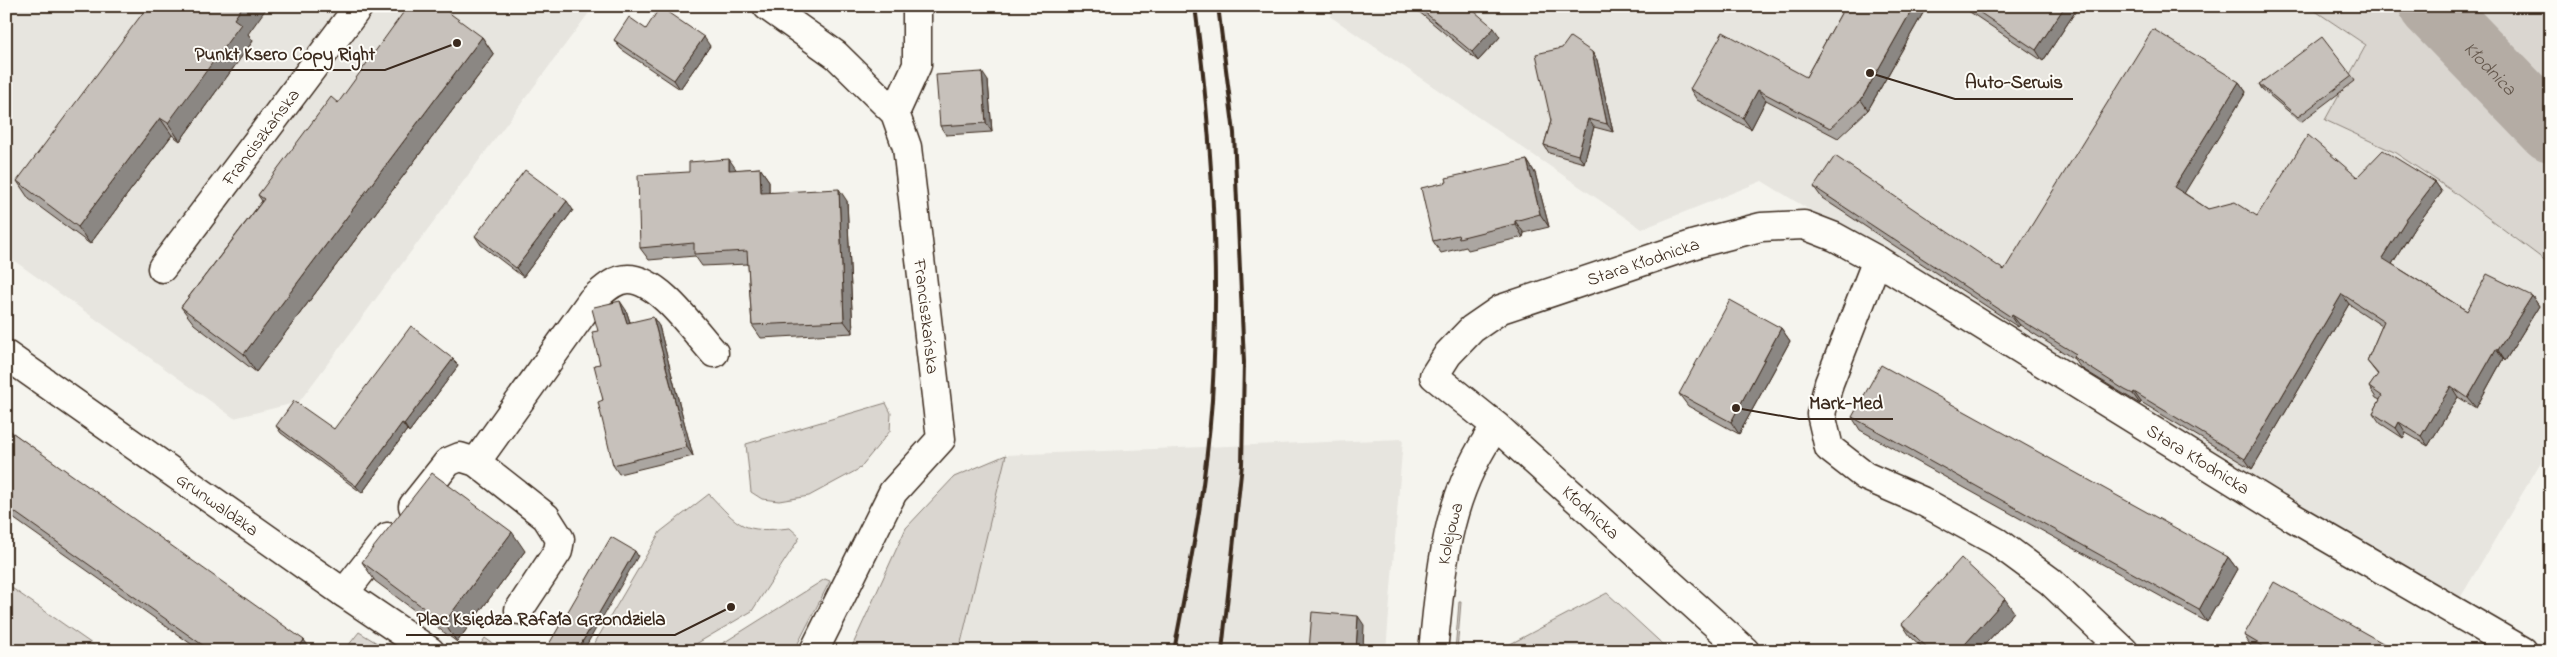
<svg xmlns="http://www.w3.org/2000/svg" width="2557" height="657" font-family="'Indie Flower',sans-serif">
  <rect width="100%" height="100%" fill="#f5f4ee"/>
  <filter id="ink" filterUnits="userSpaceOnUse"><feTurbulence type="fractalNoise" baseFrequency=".02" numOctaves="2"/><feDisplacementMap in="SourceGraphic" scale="10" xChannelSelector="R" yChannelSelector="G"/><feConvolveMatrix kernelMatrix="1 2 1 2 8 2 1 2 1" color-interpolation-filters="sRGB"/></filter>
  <g filter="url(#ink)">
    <!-- built -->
    <path fill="#e7e5df" d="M 6,6 L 594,6 L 299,402 L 234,418 L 6,255 Z
      M 1333,6 L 2308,6 L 2366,45 L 2325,120 L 2394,152 L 2451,190 L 2551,265 L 2551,445 L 2456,605 L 1762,181 L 1642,229 L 1331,17 Z
      M 1403,439 L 1386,651 L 959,651 L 1006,455 Z"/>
    <!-- green -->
    <path fill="#dad6d0" stroke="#8a8077" d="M 2308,6 L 2551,6 L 2551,265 L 2451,190 L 2394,152 L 2325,120 L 2366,45 Z
      M 886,403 L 891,413 L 890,431 L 859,469 L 809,496 L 779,501 L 762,499 L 751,492 L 746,444 Z
      M 1006,455 L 959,651 L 850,651 L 906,528 L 954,477 Z
      M 709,494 C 740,527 742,533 790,528 L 800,537 L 752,611 L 684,651 L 590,651 L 660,532 Z
      M 825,579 L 830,581 L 794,651 L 716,651 L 720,645 Z
      M 6,584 L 102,651 L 6,651 Z
      M 1607,593 L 1670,651 L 1497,651 Z
      M 1459,602 L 1461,602 L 1457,651 L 1455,651 Z
      M 359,632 L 390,651 L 344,651 Z
      M 485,638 L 503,651 L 504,651 L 476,651 Z"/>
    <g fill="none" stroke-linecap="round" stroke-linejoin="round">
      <!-- river -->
      <path stroke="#b4aca4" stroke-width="64" id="s1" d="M 2431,6 L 2551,130"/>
      <!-- minor casing -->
      <g stroke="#3b2a1e" stroke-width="31">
        <g id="minor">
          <path id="s2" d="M 767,6 L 836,55 L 895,113 L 907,147 L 941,439 L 893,492 L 814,651"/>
          <path d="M 895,113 L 917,65 L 917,6"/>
          <path d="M 1877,260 L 1829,383 L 1821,414 L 1829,448 L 1865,476 L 1922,501 L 1997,542 L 2050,581 L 2124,651"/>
          <path id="s3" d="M 162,268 L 359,6"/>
          <path id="s4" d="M 6,355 L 344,593 L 430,651"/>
          <path d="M 476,462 L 592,300 C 602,292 613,279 628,279 C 659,279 694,331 714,353"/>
          <path d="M 413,506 L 448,462 L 460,457 L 476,462 L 546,517 L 560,539 L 558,551 L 519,610"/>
          <path d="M 344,593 L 388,537"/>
          <path id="s5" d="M 1433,651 C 1442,567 1445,497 1496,426"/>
          <path id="s6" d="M 1745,651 L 1496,426 L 1434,376 L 1448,354 L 1472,329 L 1501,309 L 1695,244 L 1761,227 L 1804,225 L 1835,237 L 1877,260 L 2292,517 L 2523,651"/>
        </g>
      </g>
      <!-- minor -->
      <use href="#minor" stroke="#fdfcf7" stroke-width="28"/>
      <!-- rail -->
      <path stroke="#3b2a1e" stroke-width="4" d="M 1218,6 L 1234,133 L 1244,362 L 1242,464 L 1222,651
        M 1174,651 C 1190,567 1206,485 1212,400 C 1220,268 1212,136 1195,6"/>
    </g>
    <!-- wall -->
    <path fill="#aba6a1" stroke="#3b2a1e" d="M 1412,6 L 1468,6 L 1500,37 L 1478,61 Z
      M 1841,6 L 1927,6 L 1868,110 L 1838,138 L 1766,100 L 1751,129 L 1697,100 L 1690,89 L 1806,77 L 1844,8 Z
      M 1961,6 L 2079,6 L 2043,61 Z
      M 646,29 L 710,46 L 680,89 L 621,49 L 614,40 Z
      M 248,34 L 253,41 L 180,141 L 172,135 L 90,244 L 29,199 L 17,181 Z
      M 482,37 L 494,55 L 256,372 L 194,324 L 181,307 L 262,201 L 258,195 L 338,103 Z
      M 1592,52 L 1597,60 L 1613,132 L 1594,127 L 1584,163 L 1549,153 L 1544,145 L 1551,121 Z
      M 2352,76 L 2355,81 L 2301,122 L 2262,89 L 2259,84 Z
      M 988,81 L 992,132 L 946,135 L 940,126 Z
      M 2239,82 L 2246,92 L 2184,193 L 2208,209 L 2257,216 L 2357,177 L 2435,182 L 2442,192 L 2413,230 L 2392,264 L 2467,311 L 2532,296 L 2539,306 L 2505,361 L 2503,359 L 2476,408 L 2458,397 L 2428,446 L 2406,433 L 2403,438 L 2380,423 L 2373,413 L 2380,400 L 2376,398 L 2369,387 L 2378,375 L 2367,361 L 2382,326 L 2349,304 L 2252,469 L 2141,402 L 2140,404 L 2081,368 L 2074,359 L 2020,325 L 2018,327 L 1822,198 L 1814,187 L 2004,270 Z
      M 1527,160 L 1535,173 L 1549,227 L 1524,233 L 1523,237 L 1468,250 L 1466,247 L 1441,253 L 1433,241 L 1447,182 Z
      M 760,168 L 769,181 L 769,192 L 847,201 L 853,333 L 761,338 L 752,325 L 748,264 L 702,266 L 695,256 L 649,260 L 640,248 L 736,170 Z
      M 573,210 L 523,277 L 481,245 L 475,236 Z
      M 626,310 L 630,322 L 659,326 L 693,456 L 619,474 L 613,465 L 603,400 L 600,364 Z
      M 1781,328 L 1790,341 L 1739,434 L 1688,406 L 1679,394 Z
      M 453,359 L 458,366 L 409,432 L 407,430 L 362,493 L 281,433 L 276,426 L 334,429 Z
      M 1852,417 L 2228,557 L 2237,569 L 2207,622 L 1860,430 Z
      M 6,428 L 312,651 L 201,651 L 6,513 Z
      M 525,551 L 457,642 L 375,581 L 362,562 Z
      M 2014,612 L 1979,651 L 1926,651 L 1910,636 L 1902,624 Z
      M 2244,635 L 2397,651 L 2258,651 L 2252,648 Z"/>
    <!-- shaded-wall -->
    <path fill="#8b8783" stroke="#3b2a1e" d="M 243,6 L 268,6 L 248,34 L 253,41 L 180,141 L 168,123 L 234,19 Z
      M 1914,6 L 1927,6 L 1868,110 L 1861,100 Z
      M 2065,6 L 2079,6 L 2043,61 L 2036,50 Z
      M 1494,28 L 1500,37 L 1478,61 L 1472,52 Z
      M 482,37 L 494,55 L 256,372 L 244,354 Z
      M 704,37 L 710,46 L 680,89 L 674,80 Z
      M 1592,52 L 1597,60 L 1613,132 L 1607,124 Z
      M 982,72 L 988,81 L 992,132 L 986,123 Z
      M 2239,82 L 2246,92 L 2182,197 L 2174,187 Z
      M 1758,90 L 1766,100 L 1751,129 L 1743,118 Z
      M 160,118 L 172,135 L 90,244 L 78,227 Z
      M 1588,119 L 1594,127 L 1584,163 L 1578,155 Z
      M 729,159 L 738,172 L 729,170 Z
      M 1527,160 L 1535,173 L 1549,227 L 1540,214 Z
      M 760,168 L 769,181 L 769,205 L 761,193 Z
      M 2435,182 L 2442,192 L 2413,230 L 2389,269 L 2382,258 L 2406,220 Z
      M 839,189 L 847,201 L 853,333 L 844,321 Z
      M 567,201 L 573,210 L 523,277 L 516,268 Z
      M 1515,221 L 1524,233 L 1523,237 L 1515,224 Z
      M 2342,294 L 2349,304 L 2252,469 L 2245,459 Z
      M 2532,296 L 2539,306 L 2505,361 L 2498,350 Z
      M 620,301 L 626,310 L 633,332 L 627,323 Z
      M 2012,315 L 2020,325 L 2018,327 L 2011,317 Z
      M 653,317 L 659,326 L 693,456 L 687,447 Z
      M 1781,328 L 1790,341 L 1739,434 L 1731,422 Z
      M 2496,349 L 2503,359 L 2476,408 L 2468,398 Z
      M 453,359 L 458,366 L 409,432 L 404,424 Z
      M 2451,386 L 2458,397 L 2428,446 L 2421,436 Z
      M 2134,392 L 2141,402 L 2140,404 L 2133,394 Z
      M 2399,422 L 2406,433 L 2403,438 L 2396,428 Z
      M 402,423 L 407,430 L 362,493 L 356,486 Z
      M 512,532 L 525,551 L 457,642 L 444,623 Z
      M 635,551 L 638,556 L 583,651 L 577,651 Z
      M 2228,557 L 2237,569 L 2207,622 L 2199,610 Z
      M 2005,599 L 2014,612 L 1979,651 L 1959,651 Z
      M 1358,616 L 1364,625 L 1363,651 L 1356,651 Z
      M 304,640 L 312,651 L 296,651 Z"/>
    <!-- building -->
    <path fill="#c7c1bb" stroke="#3b2a1e" d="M 148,6 L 243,6 L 234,19 L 241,24 L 168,123 L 160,118 L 78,227 L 17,181 Z
      M 408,6 L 440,6 L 482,37 L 244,354 L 181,307 L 264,199 L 258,195 L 331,97 L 338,103 Z
      M 1417,6 L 1468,6 L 1494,28 L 1472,52 Z
      M 1845,6 L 1914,6 L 1861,100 L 1830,128 L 1758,90 L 1743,118 L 1690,89 L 1723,32 L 1806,77 Z
      M 1970,6 L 2065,6 L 2036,50 Z
      M 660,7 L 704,37 L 674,80 L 614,40 L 629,17 L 646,29 Z
      M 2153,29 L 2239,82 L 2174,187 L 2208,209 L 2235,202 L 2257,216 L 2308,135 L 2357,177 L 2383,150 L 2435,182 L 2406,220 L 2382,258 L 2467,311 L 2487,274 L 2532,296 L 2498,350 L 2496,349 L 2468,398 L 2451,386 L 2421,436 L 2399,422 L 2396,428 L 2373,413 L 2382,396 L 2369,387 L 2378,374 L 2367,361 L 2384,321 L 2342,294 L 2245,459 L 2134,392 L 2133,394 L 2125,390 L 2073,357 L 2076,354 L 2012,315 L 2011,317 L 1814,187 L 1835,156 L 2004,270 Z
      M 1570,37 L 1592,52 L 1607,124 L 1588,119 L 1578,155 L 1544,145 L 1551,121 L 1536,54 L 1562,48 Z
      M 2322,37 L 2352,76 L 2298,117 L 2259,84 Z
      M 982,72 L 986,123 L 940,126 L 936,75 Z
      M 729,159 L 729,170 L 760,168 L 761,193 L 839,189 L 844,321 L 752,325 L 747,251 L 694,254 L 694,243 L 640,248 L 638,175 L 689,172 L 689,162 Z
      M 1527,160 L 1540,214 L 1515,221 L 1515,224 L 1459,238 L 1458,235 L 1433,241 L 1421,188 L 1447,182 L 1446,178 Z
      M 525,170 L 567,201 L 516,268 L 475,236 Z
      M 1730,300 L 1781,328 L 1731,422 L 1679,394 Z
      M 620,301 L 627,323 L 653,317 L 687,447 L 613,465 L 598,402 L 603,400 L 594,365 L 600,364 L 592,332 L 598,331 L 592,309 L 594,307 Z
      M 411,326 L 453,359 L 404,424 L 402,423 L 356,486 L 276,426 L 294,401 L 334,429 Z
      M 1881,365 L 2228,557 L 2199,610 L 1852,417 Z
      M 6,428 L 304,640 L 296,651 L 211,651 L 6,506 Z
      M 432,473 L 512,532 L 444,623 L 362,562 Z
      M 611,537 L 635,551 L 577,651 L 545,651 Z
      M 1961,558 L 2005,599 L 1959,651 L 1931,651 L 1902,624 Z
      M 2274,582 L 2397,651 L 2271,651 L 2244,635 Z
      M 1312,612 L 1358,616 L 1356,651 L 1309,651 Z"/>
  </g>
  <g text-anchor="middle" stroke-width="4" stroke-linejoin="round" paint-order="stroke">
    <!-- street labels -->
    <g font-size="18" fill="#3b2a1e" stroke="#fdfcf7">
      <text dy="6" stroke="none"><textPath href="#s3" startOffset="164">Franciszkańska</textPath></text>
      <text dy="6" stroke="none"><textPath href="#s6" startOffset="661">Stara Kłodnicka</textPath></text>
      <text dy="6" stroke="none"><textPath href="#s2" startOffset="374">Franciszkańska</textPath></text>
      <text dy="6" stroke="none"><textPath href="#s6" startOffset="1286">Stara Kłodnicka</textPath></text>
      <text dy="6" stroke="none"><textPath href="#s4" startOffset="259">Grunwaldzka</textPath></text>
      <text transform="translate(1591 512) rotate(42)" y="6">Kłodnicka</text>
      <text dy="6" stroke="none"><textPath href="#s5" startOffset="119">Kolejowa</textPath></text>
    </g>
    <!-- water labels -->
    <g font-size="19" font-style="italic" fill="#65584d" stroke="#fdfcf7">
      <text dy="7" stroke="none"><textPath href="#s1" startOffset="86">Kłodnica</textPath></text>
    </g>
  </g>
  <!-- callouts -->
  <path fill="none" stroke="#3b2a1e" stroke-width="2" d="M457 43L385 70H185M1870 73L1955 99H2073M1736 408L1799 419H1893M731 607L675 635H406"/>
  <g fill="#3b2a1e" stroke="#fdfcf7" stroke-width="2">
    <circle cx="457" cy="43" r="5"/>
    <circle cx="1870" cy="73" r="5"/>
    <circle cx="1736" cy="408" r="5"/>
    <circle cx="731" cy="607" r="5"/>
  </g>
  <g font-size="19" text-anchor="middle" font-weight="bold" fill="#3b2a1e" stroke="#fdfcf7" stroke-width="4" stroke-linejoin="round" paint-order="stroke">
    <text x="285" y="60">Punkt Ksero Copy Right</text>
    <text x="2014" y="88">Auto-Serwis</text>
    <text x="1846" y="409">Mark-Med</text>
    <text x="541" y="625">Plac Księdza Rafała Grzondziela</text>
  </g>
  <!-- margin -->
  <rect width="2557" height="657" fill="none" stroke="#fdfcf7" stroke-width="25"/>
  <rect x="12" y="12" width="2532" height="632" fill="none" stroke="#3b2a1e" stroke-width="2" filter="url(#ink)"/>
</svg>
